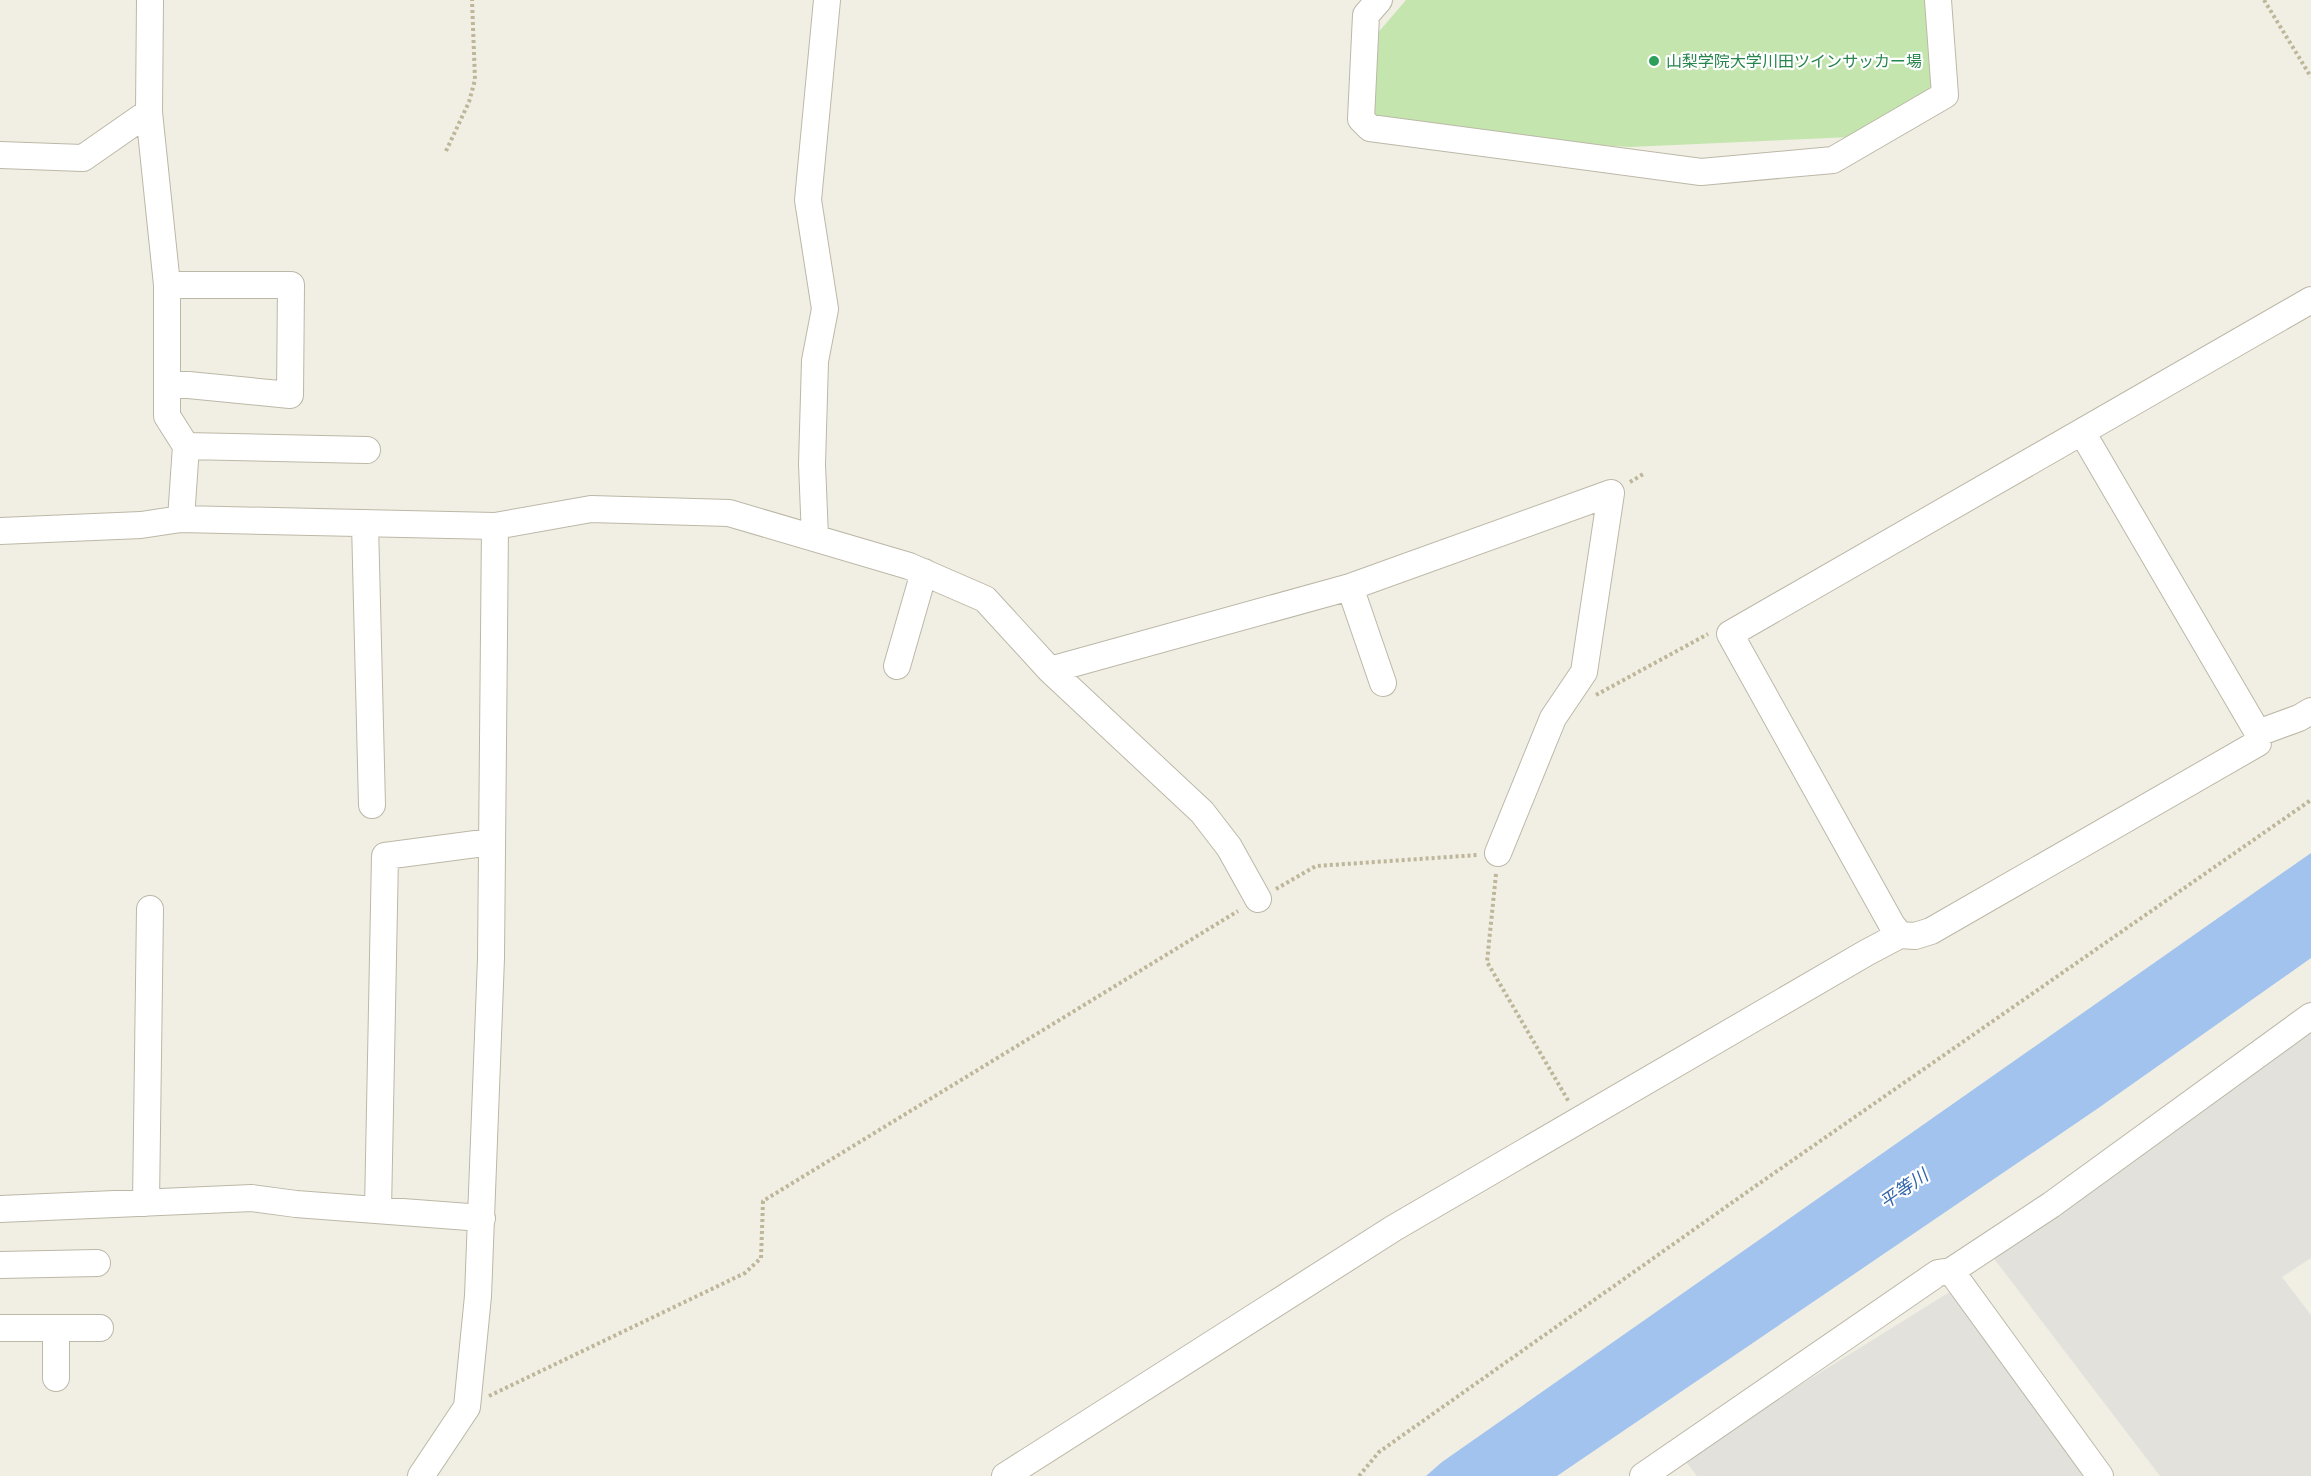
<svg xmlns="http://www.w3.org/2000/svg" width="2311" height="1476" font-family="'Work Sans','Noto Sans JP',sans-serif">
  <rect width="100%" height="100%" fill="#f1efe4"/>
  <!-- garden -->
  <path fill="#c4e5ae" d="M 1406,0 L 1927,0 L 1934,86 L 1851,137 L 1630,147 L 1543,142 L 1374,124 L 1376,35 Z"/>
  <!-- parking -->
  <path fill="#e2e1dc" d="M 2311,1024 L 2311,1258 L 2282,1277 L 2311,1315 L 2311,1476 L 2160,1476 L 1992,1256 Z
    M 1960,1292 L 2092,1476 L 1697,1476 L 1683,1458 L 1948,1293 Z"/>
  <!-- water -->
  <path fill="#a2c3ed" d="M 2311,853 L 2311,958 L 2097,1109 L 1557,1476 L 1426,1476 L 1442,1462 Z"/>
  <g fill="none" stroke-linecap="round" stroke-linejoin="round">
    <!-- minor casing -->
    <g stroke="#bcb8a7" stroke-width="28">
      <path id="minor" d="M 150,0 L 149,112 L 167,285 L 167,416 L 186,446 L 181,519
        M 1379,0 L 1366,15 L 1361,119 L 1370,128 L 1701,172 L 1833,160 L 1945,95 L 1938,0
        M 0,155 L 83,158 L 149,112
        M 167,285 L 291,285 L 290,395 L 168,383
        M 2082,432 L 2258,733 L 2258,743 L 1931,931 L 1915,936 L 1900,935 L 1892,925 L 1730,634 L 2311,300
        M 186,446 L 367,450
        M 365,523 L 372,805
        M 0,531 L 141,525 L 181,519 L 495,526 L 591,509 L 729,513 L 909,566 L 985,599 L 1050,670 L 1202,812 L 1229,847 L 1258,899
        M 815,537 L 812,464 L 815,361 L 825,309 L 808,200 L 827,0
        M 1350,587 L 1383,683
        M 897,666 L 924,572
        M 1050,670 L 1350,587 L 1611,493 L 1584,672 L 1553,718 L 1498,853
        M 2258,733 L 2299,718 L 2311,711
        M 146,1203 L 150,909
        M 0,1209 L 252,1198 L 296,1204 L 482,1218
        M 378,1210 L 385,856 L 491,842
        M 0,1265 L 97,1263
        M 1951,1271 L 2100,1476
        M 0,1328 L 100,1328
        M 56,1328 L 56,1378
        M 421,1476 L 467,1407 L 478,1296 L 491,958 L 495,526
        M 1005,1476 L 1394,1228 L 1866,953 L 1900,935
        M 1643,1476 L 1938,1273 L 1951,1271 L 2051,1205 L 2311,1016"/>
    </g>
    <!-- path -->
    <path stroke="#bdb699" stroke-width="4" stroke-dasharray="3 3" stroke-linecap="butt" d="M 2264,0 L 2311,77
      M 446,151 L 469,102 L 475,80 L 472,0
      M 1630,482 L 1645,473
      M 1596,695 L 1708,634
      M 1496,874 L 1487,962 L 1569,1102
      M 1276,889 L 1316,866 L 1478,855
      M 489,1396 L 745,1273 L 761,1258 L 763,1201 L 1238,911
      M 1359,1476 L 1379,1452 L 1757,1185 L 2311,800"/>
    <!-- minor -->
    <use href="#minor" stroke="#fff" stroke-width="26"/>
  </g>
  <!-- markers -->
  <circle fill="#2e9e5b" stroke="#fff" stroke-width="2" cx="1654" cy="61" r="6"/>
  <g text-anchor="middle" stroke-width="4.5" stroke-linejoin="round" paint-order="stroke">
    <!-- leisure labels -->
    <g font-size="16" fill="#27864d" stroke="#fff" text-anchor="start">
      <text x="1666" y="67">山梨学院大学川田ツインサッカー場</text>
    </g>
    <!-- water labels -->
    <g font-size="18" font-style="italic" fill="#3266aa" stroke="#fff">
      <text transform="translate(1904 1189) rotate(-35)" y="6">平等川</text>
    </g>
  </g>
</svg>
